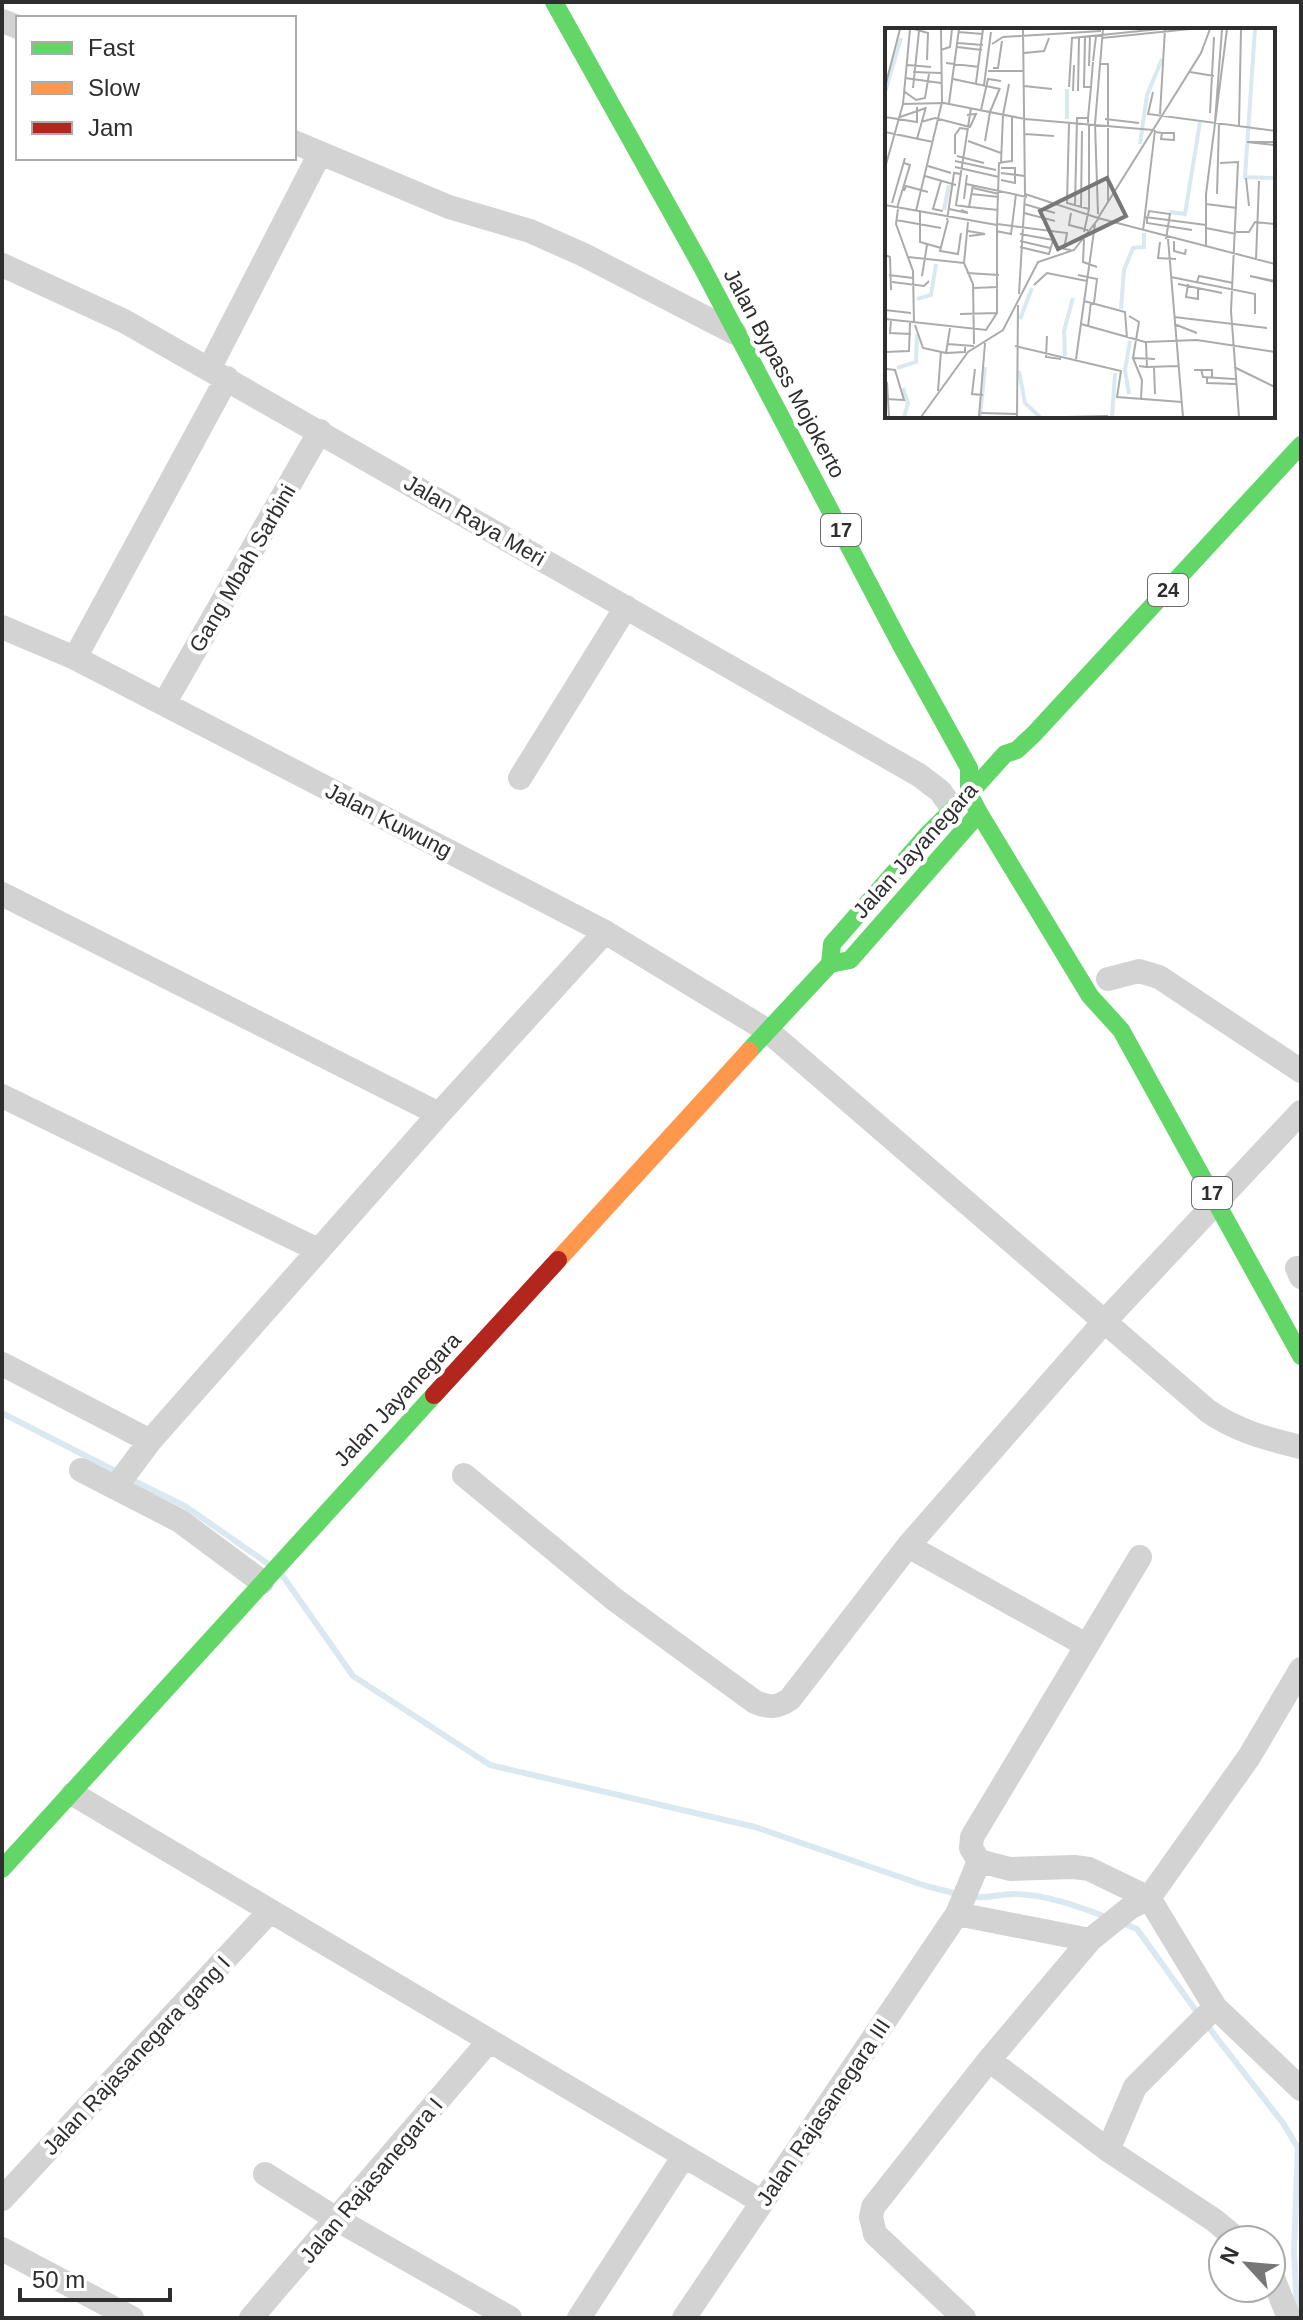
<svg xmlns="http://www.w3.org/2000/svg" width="1303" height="2320" font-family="Helvetica,sans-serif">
  <rect width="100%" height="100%" fill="#fff"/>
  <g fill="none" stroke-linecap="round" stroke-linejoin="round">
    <!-- stream -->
    <path stroke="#dae9f0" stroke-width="6" d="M 2,1413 L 121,1474
      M 130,1479 L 185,1506 L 267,1563
      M 282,1575 L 353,1676 L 490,1765 L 755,1827 L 926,1886 L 958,1894
      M 969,1896 C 984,1900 998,1894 1013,1894 C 1044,1894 1078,1906 1106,1917
      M 1120,1922 L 1137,1929 L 1199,2015
      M 1206,2024 L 1283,2123 L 1298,2148 L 1294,2250 L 1297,2310"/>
    <!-- street -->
    <path stroke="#d3d3d3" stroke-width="24" d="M 2,21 L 18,27
      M 294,142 L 449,207 L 530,231 L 584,255 L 735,333
      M 2,265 L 124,321 L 919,775 L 940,791 L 953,809
      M 209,369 L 314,165
      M 2,627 L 75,658 L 605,932 L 768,1031 L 1208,1411 C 1237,1431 1267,1439 1301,1447
      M 75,658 L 227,378
      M 164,704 L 320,431
      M 520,778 L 626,607
      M 2,894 L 439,1114
      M 1108,979 L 1139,971 L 1159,977 L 1301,1071
      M 2,1096 L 318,1250
      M 1297,1268 L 1301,1277
      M 2,1364 L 150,1441 L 439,1114 L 605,932
      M 81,1470 L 180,1521 L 262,1582
      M 464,1475 L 614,1599 L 755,1702 C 770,1708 777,1708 790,1699 L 908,1546 L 1104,1322 L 1301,1112
      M 115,1488 L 150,1441
      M 908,1546 L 1086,1645
      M 73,1794 L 762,2202
      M 979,1861 L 971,1848 L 972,1837 L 1140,1557
      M 957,1914 L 1090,1940
      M 989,2060 L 1108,2150 L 1214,2220 L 1238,2240
      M 1108,2150 L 1135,2087 L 1215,2007
      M 265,2174 L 338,2220 L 510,2318
      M 2,2199 L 270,1911
      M 2,2249 L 132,2318
      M 1271,2273 L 1289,2318
      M 251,2318 L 489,2041
      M 579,2318 L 684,2156
      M 684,2318 L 957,1914 L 979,1861 L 1010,1869 L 1074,1867 L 1089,1869 L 1149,1898 L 1215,2007 L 1301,2089
      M 964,2318 L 875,2234 L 871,2217 L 873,2207 L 989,2060 L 1090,1940 L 1131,1907 L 1149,1898 L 1249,1757 L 1301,1669"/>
    <!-- fast -->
    <path stroke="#63d668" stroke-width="18" d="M 554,2 L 702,267 L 901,645 L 969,768
      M 969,768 L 969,794 L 979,813 L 1090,996 L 1121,1030 L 1301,1356
      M 969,794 L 1005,754 L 1017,750 L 1034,734 L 1301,445
      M 830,964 L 832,944 L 928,834 L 969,794
      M 749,1051 L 830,964 L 850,960 L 979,813
      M 2,1869 L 434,1395"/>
    <!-- slow -->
    <path stroke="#ff974d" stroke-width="18" d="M 558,1260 L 749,1051"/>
    <!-- jam -->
    <path stroke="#b3261e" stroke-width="18" d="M 434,1395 L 558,1260"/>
  </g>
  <g text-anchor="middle" stroke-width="8" stroke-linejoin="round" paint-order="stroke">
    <!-- shield labels -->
    <g fill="#fff" stroke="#6d6d6d" stroke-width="2">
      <rect x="821" y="514" width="40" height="32" rx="6"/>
      <rect x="1148" y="574" width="40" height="32" rx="6"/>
      <rect x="1192" y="1177" width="40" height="32" rx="6"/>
    </g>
    <g font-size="20" font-weight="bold" fill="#2e2e2e">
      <text x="841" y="537">17</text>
      <text x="1168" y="597">24</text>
      <text x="1212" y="1200">17</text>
    </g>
    <!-- street labels -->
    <g font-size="22" fill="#2e2e2e" stroke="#fff">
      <text transform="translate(785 373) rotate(62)" y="8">Jalan Bypass Mojokerto</text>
      <text transform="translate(475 520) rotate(30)" y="8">Jalan Raya Meri</text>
      <text transform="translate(242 568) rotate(-60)" y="8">Gang Mbah Sarbini</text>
      <text transform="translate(389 820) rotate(27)" y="8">Jalan Kuwung</text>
      <text transform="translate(915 850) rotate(-48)" y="8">Jalan Jayanegara</text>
      <text transform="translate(397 1399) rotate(-47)" y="8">Jalan Jayanegara</text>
      <text transform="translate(136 2055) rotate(-47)" y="8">Jalan Rajasanegara gang I</text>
      <text transform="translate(823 2112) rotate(-56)" y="8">Jalan Rajasanegara III</text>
      <text transform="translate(371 2180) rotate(-50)" y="8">Jalan Rajasanegara I</text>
    </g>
  </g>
  <!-- overview -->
  <g transform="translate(885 28)">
    <rect width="390" height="390" fill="#fff"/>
    <path fill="none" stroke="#dae9f0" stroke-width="4" d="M 370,1 L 360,149 L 390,150M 182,61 L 182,91M 0,64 L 16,10M 255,116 L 262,67 L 277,31M 59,182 L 64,157M 285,184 L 300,186 L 315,94M 32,271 L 46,267 L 51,236M 236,281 L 239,242 L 248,220 L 259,219 L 259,205M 135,291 L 147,260M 180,328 L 179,303 L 188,270M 12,340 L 31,334 L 32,306M 134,343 L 140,375 L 155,389M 18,360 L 23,375 L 19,389M 244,366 L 240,342 L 245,313M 95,388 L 100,339M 227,389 L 230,345"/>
    <path fill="none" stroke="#ababab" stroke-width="2" d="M 29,1 L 43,5 L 42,32M 56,1 L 57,74M 138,1 L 140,166 L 213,190M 73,4 L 98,6M 200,9 L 199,59 L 206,59 L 208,34M 217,10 L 305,1M 73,15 L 98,17M 107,16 L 118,9 L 216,3M 72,19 L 97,22M 56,22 L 65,19 L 67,1M 139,25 L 159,23 L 164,10M 208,33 L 211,8M 61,35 L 94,39M 216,36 L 223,36 L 223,173M 22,37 L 46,39M 204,38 L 205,8M 108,40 L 113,40 L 117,13M 103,43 L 138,43M 28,44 L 56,45M 305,44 L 329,48M 20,50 L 56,55M 68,51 L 115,61M 91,55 L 98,1M 99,57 L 106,4M 139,58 L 167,61M 0,59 L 15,1M 184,59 L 187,10 L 275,1M 28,60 L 34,3M 188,63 L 189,37M 193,63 L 194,9M 20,64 L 31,72 L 40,70 L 44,46M 268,64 L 263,86 L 390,103M 64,75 L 74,1M 18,76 L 59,75 L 140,91M 96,82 L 103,51 L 116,53M 105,84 L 115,60M 325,85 L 329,9M 275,86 L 280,1M 118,87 L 124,56M 0,89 L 32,94 L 32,79M 15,89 L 41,80M 203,90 L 206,59M 140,91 L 268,102M 220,91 L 254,95M 36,94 L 50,90 L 85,99 L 91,86 L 82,87M 330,94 L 337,1M 184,95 L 182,175 L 204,181M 354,98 L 356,1M 0,104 L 48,114M 271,104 L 277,105 L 289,105 L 289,112 L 276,111 L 277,105M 140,106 L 169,108M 32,111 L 41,79M 83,113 L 116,125M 100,113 L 105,84M 390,114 L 362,114 L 390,117M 70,126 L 70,107 L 75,100 L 82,101M 72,128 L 99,135M 70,133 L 111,142M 119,134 L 127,133 L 127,89M 116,135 L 118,87M 335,135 L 353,134 L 346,283 L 354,389M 43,138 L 66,145M 70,139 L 114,149M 0,140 L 18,76 L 25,1M 116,140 L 130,140 L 130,155 L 116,152M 116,145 L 140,148M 40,148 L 71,157M 361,150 L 364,178M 56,153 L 48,181 L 58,183M 81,156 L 142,169M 88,160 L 114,166M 19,163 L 21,158 L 43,164M 86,166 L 114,169M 332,166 L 334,96M 79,171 L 82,147M 7,175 L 20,130M 139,176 L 170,185M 321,176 L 352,180M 0,177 L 112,197 L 114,135 L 119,134M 70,177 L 84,179 L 88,157M 71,177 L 86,80M 190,177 L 192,90 L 203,90 L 203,95M 85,179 L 113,182M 196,179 L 197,103M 12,180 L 25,137 L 19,135M 13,181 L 11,196 L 28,243 L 29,296M 64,181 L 83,185 L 76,182M 31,183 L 57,74M 35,184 L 35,214 L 56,220M 139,185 L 170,193M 186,185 L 184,197 L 203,202M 213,186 L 210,96 L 218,1M 263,188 L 264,183 L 285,186 L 281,211M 260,189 L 321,197M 262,189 L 262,195 L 307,202M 213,190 L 316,25 L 325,1M 213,190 L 390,236M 11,192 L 56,200M 62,192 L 69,145 L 76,146M 63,192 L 55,223 L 73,226 L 76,205M 112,196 L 182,205 L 179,221 L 186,222M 321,200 L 351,206M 83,203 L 100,206 L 84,208M 111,203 L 126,206 L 131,166M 258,203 L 270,102M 199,204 L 204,181 L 204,97M 351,204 L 364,204 L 370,194 L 390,196M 135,206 L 168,212M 199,211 L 198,234 L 212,239M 283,211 L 298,389M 135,213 L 165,220M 289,213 L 289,223 L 300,226 L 301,221M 275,214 L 273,230 L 291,231M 321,217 L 321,166 L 342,1M 135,219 L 164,226 L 168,212M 0,227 L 5,229 L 6,262M 23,229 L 79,235M 371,232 L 374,153M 79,235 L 88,256 L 89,316M 79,235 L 83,194M 82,245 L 114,247M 4,247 L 28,250M 193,247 L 212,251 L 209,275M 37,248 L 42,217M 286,249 L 370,266 L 370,286M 390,253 L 365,248 L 390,254M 7,254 L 39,258 L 44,253M 312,254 L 314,248 L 348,255M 293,256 L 337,265M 303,256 L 301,269 L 313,271 L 313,260M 149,257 L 162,245 L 202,253M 88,260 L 113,259M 134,266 L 140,166M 199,273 L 240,284 L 242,310M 0,282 L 26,285M 75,286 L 112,285M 244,288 L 254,294 L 248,330M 289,289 L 382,300M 0,291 L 101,302 L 112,285 L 112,197M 6,292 L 5,305 L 26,306M 196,296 L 260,314 L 312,312 L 390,324M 289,296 L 312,305M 30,297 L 38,320 L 61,325 L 65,300M 203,299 L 206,274M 162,308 L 161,329 L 176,331M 62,316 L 89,318M 130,318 L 236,343 L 232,369 L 297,374M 0,324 L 24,323 L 25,295M 61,325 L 80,324 L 80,319M 191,331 L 210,196M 254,338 L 262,339 L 261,315M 262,339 L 293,338M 269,339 L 270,366M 349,339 L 390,359M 90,341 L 87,366 L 98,367M 316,341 L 318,349 L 350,351M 309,342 L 327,342 L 327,350M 322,350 L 322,355 L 351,356M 2,354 L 4,389M 53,363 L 56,323M 0,371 L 19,372 L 10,342 L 2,341M 256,371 L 257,352 L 248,330 L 270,331M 96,385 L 132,386M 36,389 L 83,324 L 118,302 L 153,234 L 189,222 L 214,190M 94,389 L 100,315M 132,389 L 133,277M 180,389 L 223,388"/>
    <path fill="#777" fill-opacity="0.15" stroke="#777" stroke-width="4" d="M 222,150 L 241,188 L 173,221 L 155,183 Z"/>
    <rect width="390" height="390" fill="none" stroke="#2e2e2e" stroke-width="4"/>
  </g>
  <!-- border -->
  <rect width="1303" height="2320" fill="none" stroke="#2e2e2e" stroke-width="8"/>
  <!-- legend -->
  <rect x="16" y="16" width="280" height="144" fill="#ffffff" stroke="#ababab" stroke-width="2"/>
  <rect x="32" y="42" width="40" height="12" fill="#63d668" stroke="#ababab" stroke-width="2"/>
  <text x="88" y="56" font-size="24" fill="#2e2e2e">Fast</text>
  <rect x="32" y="82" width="40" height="12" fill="#ff974d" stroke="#ababab" stroke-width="2"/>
  <text x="88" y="96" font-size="24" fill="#2e2e2e">Slow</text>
  <rect x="32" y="122" width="40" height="12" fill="#b3261e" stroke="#ababab" stroke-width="2"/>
  <text x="88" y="136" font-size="24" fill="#2e2e2e">Jam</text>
  <!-- north arrow -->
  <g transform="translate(1247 2264) rotate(296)"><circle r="38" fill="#ffffff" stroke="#ababab" stroke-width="2"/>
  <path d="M0-6L14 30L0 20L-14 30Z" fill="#777777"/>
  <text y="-12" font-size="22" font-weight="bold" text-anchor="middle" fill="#2e2e2e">N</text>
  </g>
  <!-- scale -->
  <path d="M20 2288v12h150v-12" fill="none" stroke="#2e2e2e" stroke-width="4"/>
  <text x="32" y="2288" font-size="24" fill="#2e2e2e" stroke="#ffffff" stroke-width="6" paint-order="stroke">50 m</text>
</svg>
